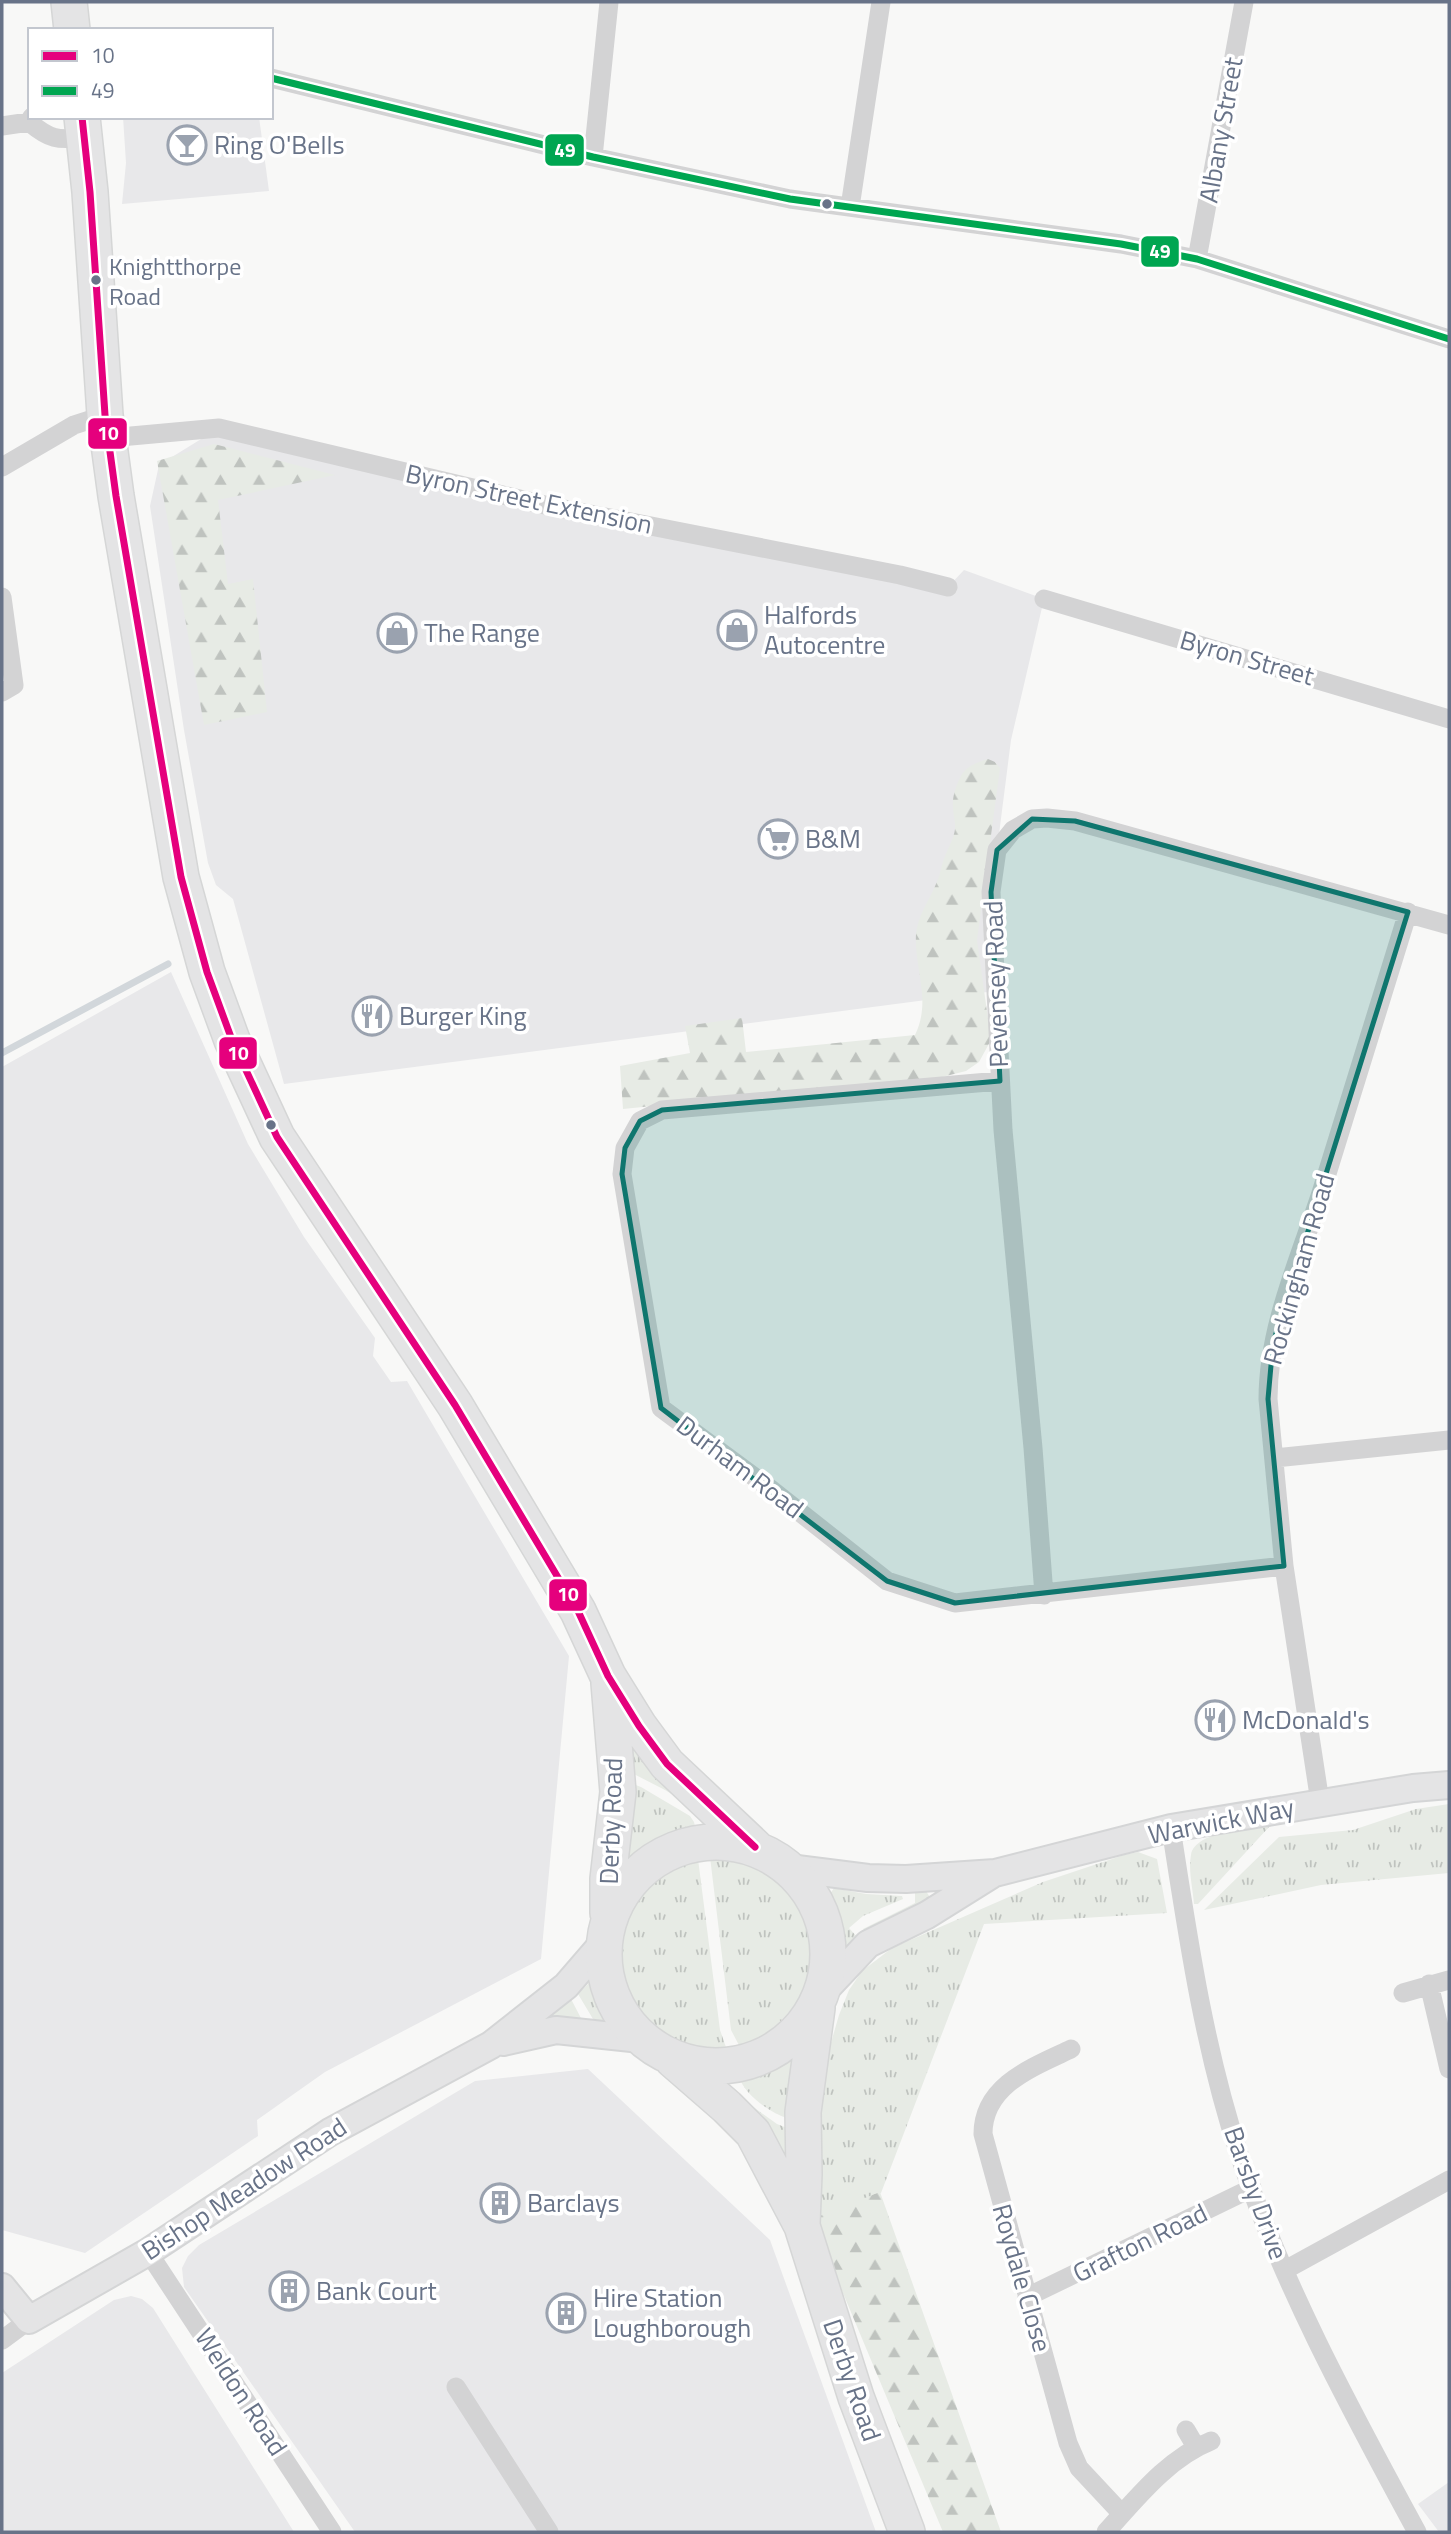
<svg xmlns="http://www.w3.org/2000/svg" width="1451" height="2534" font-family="'Titillium Web',sans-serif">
  <defs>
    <pattern id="grass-tufts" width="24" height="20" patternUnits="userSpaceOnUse" patternTransform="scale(1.75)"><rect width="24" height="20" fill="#e7ebe5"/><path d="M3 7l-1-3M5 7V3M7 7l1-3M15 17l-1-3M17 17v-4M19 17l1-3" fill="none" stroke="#bfc3bf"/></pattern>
    <pattern id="forest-firs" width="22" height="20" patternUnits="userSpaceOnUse" patternTransform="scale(1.75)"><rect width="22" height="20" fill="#e7ebe5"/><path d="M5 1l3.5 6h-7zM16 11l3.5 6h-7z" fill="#bfc3bf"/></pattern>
  </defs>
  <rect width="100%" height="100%" fill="#f8f8f7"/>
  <!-- built -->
  <path fill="#e8e8ea" d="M 123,117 L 259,117 L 269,191 L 122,204 L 126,163 Z
    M 219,428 L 948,587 L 964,570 L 1044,599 L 1011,740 L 997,850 L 995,991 L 284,1084 L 233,899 L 216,885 L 208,863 L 184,730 L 150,506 L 159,465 Z
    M 171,972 L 248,1144 L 304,1237 L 375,1338 L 373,1356 L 391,1382 L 407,1381 L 569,1656 L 541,1959 L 325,2072 L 257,2120 L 258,2136 L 85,2253 L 2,2230 L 2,1067 Z
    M 588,2069 L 770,2240 L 876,2532 L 355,2532 L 184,2287 L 182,2268 L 188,2256 L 199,2245 L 475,2081 Z
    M 131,2296 L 142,2299 L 153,2308 L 294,2532 L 2,2532 L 2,2373 L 114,2300 Z
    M 1449,2482 L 1449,2532 L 1439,2532 L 1418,2504 Z"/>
  <!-- grass -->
  <path fill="url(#grass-tufts)" d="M 633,1734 L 686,1803 L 665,1790 L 628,1771 Z
    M 628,1782 L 641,1787 L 690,1816 L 694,1822 L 696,1831 L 664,1841 L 625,1864 Z
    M 1449,1804 L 1449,1873 L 1321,1885 L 1204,1910 L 1279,1837 L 1353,1830 L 1416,1809 Z
    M 1269,1827 L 1198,1904 L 1194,1904 C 1193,1889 1188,1870 1191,1855 C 1196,1830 1248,1830 1269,1827 Z
    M 1138,1852 L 1157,1859 L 1167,1913 L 984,1924 L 881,2193 L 811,2221 L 820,2081 L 839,2015 L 849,1990 L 862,1971 L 892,1948 L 1043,1882 L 1124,1855 Z
    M 710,1857 C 724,1857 739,1857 753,1861 C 771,1867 787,1880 799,1896 C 807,1906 810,1917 813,1930 C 823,1982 786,2027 741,2049 L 731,2030 Z
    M 698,1859 L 720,2030 L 728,2053 C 666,2061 600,1999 615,1936 C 624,1898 664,1869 698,1859 Z
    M 834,1888 L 866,1894 L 902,1896 L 903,1899 L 863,1916 L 849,1928 L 858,1938 L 847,1949 L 843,1946 L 841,1926 L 830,1894 Z
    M 926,1891 L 931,1899 L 865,1932 L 863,1929 L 915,1903 L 915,1893 Z
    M 590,1982 L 611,2021 L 606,2026 L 593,2023 L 593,2019 L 578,1994 Z
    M 571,1999 L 583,2022 L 554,2022 L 552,2013 Z
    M 791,2055 L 801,2063 L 788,2118 C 771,2114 744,2094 739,2077 L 763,2070 Z
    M 745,2101 L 777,2124 L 787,2128 L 790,2166 Z"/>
  <!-- forest -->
  <path fill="url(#forest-firs)" d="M 214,444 L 335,475 L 218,500 L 228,584 L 253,579 L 267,712 L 204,725 L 157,461 Z
    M 988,759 L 995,762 L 1000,768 L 977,940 L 991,1040 L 979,1062 L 966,1071 L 942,1077 L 623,1109 L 620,1066 L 690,1053 L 685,1026 L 742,1018 L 746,1052 L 915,1035 C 932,1000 914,969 916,934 C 918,915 929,901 936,884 C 940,876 941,867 944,859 C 947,850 952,842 954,834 C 957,824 953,817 953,807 C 952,797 956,785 961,776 C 966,766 978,762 988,759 Z
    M 880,2192 L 1001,2532 L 943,2532 L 812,2219 Z"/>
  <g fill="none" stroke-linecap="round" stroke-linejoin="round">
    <!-- stream -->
    <path stroke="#d2d7db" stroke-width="7" d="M 2,1053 L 168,964"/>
    <!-- secondary casing -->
    <g stroke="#d4d5d6" stroke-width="30">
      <path id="secondary" d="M 789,1868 L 868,1878 L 906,1879 L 995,1873 L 1171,1828 L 1413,1788 L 1449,1785
        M 822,1993 L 868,1944 L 927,1915 L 991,1875
        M 503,2042 L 556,2030 L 641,2039
        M 2,2287 L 29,2320 L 148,2252 L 330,2132 L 491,2045 L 566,1986 L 604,1942"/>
    </g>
    <!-- highway casing -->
    <g stroke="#d5d6d6" stroke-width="38">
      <path id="highway" d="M 69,2 L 72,30
        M 82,117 L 90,192 L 105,415 L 116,496 L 181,877 L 207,972 L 232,1040 L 277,1137 L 455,1405 L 578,1611 L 608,1676 L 639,1726 L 667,1764 L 755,1847
        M604 1954a112 112 0 1 1 224 0a112 112 0 1 1-224 0Z
        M 608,1913 L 608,1879 L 618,1792 L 609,1683
        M 673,2060 L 727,2107 L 753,2133 L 802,2226 L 856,2397 L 907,2532
        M 802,2224 L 804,2174 L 803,2112 L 817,2008"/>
    </g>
    <!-- street -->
    <path stroke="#d3d3d4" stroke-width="19" d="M 271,78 L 593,157 L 790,199 L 1121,244 L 1197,259 L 1449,339
      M 32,117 L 29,122 C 49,139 58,141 84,137
      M 2,126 L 29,122
      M 593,157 L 609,2
      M 850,207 L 881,2
      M 1197,259 L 1244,2
      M 109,438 L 219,428 L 549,506 L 900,575 L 948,587
      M 2,467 L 74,425 L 105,415
      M 2,597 L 14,685 L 2,692
      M 1044,599 L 1449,719
      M 1000,1081 L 662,1110 L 640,1121 L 625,1148 L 622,1174 L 661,1408 L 768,1487 L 887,1581 L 955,1603 L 1284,1566
      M 1275,1458 L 1449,1440
      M 1044,1595 L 1033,1448 L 1003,1130 L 991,892 L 997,850 L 1013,830 L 1032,819 L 1047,818 L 1075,821 L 1449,925
      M 1320,1802 L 1284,1566 L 1268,1399 C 1268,1328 1299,1260 1321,1193 C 1350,1100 1379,1006 1408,912
      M 1171,1828 C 1188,1938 1204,2048 1239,2154 C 1283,2286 1351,2410 1417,2532
      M 1429,1984 L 1449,2069
      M 1403,1993 L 1449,1980
      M 1071,2049 C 1033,2067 983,2085 983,2134 L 1068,2443 L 1079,2468 L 1122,2514
      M 148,2252 L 332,2532
      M 1285,2270 L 1449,2180
      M 1027,2297 L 1252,2188
      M 2,2340 L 29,2320
      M 456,2387 L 549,2532
      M 1186,2430 L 1196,2447
      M 1106,2532 C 1136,2499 1168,2458 1211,2441"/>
    <!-- secondary -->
    <use href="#secondary" stroke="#e4e4e5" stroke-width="26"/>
    <!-- highway -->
    <use href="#highway" stroke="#e4e4e5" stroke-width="35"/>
    <!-- bus-1 casing -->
    <g stroke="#fff" stroke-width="12">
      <path id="bus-1" d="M 82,117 L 90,192 L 105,415 L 116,496 L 181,877 L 207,972 L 232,1040 L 277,1137 L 455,1405 L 578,1611 L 608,1676 L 639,1726 L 667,1764 L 755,1847"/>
    </g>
    <!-- bus-2 casing -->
    <g stroke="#fff" stroke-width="12">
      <path id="bus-2" d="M 271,78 L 593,157 L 790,199 L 1121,244 L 1197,259 L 1449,339"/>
    </g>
    <!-- bus-1 -->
    <use href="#bus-1" stroke="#e5007d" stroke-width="7"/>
    <!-- bus-2 -->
    <use href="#bus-2" stroke="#00a651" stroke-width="7"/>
  </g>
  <!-- marked area -->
  <path fill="#0f766e" fill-opacity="0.2" stroke="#0f766e" stroke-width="5" stroke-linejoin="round" d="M 1032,819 L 1075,821 L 1408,912 L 1273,1343 L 1268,1399 L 1284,1566 L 955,1603 L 887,1581 L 661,1408 L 622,1174 L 625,1148 L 640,1121 L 662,1110 L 1000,1081 L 991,892 L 997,850 Z"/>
  <!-- icons -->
  <defs>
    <g id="bar-ring" transform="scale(2.0125)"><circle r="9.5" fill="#fff" stroke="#9aa2af" stroke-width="1.5"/><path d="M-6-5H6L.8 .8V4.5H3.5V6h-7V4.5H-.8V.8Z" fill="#9aa2af"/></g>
    <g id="shop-ring" transform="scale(2.0125)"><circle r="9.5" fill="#fff" stroke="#9aa2af" stroke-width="1.5"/><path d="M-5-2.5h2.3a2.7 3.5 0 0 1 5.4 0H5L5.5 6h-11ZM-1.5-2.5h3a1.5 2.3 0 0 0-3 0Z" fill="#9aa2af"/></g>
    <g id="supermarket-ring" transform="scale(2.0125)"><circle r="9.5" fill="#fff" stroke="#9aa2af" stroke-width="1.5"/><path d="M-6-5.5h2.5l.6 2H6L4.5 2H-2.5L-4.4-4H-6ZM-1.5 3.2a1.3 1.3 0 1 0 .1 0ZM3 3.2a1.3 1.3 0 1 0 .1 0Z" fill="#9aa2af"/></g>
    <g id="restaurant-ring" transform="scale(2.0125)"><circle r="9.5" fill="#fff" stroke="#9aa2af" stroke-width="1.5"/><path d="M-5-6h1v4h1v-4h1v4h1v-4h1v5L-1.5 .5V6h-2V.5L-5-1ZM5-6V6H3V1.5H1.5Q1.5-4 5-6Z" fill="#9aa2af"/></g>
    <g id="building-ring" transform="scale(2.0125)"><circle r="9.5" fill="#fff" stroke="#9aa2af" stroke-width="1.5"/><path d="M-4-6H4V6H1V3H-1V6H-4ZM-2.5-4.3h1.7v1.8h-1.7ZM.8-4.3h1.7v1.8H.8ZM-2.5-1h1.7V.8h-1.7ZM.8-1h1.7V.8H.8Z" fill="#9aa2af"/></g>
  </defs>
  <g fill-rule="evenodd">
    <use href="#bar-ring" x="187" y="145"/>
    <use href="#shop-ring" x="737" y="630"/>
    <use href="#shop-ring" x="397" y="633"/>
    <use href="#supermarket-ring" x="778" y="839"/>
    <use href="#restaurant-ring" x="372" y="1016"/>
    <use href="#restaurant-ring" x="1215" y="1720"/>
    <use href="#building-ring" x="500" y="2203"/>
    <use href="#building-ring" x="289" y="2291"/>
    <use href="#building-ring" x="566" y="2313"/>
  </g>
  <!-- markers -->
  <g fill="#687388" stroke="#fff" stroke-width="2.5">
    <circle cx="827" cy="204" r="6"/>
    <circle cx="96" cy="280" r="6"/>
    <circle cx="271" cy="1125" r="6"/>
  </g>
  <g text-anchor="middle" stroke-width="7" stroke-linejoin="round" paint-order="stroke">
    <!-- bus labels -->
    <g font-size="24" fill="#687388" stroke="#fff" text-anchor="start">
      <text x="109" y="275">Knightthorpe<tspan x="109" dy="30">Road</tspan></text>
    </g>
    <!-- street labels -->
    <g font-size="26" fill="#687388" stroke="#fff">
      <text transform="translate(1221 130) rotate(-80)" y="9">Albany Street</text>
      <text transform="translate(529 499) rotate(12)" y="9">Byron Street Extension</text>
      <text transform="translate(1247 658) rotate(16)" y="9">Byron Street</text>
      <text transform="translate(996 984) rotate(-92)" y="9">Pevensey Road</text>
      <text transform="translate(1299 1269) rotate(-74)" y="9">Rockingham Road</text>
      <text transform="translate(740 1467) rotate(37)" y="9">Durham Road</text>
      <text transform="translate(611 1821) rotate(-88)" y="9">Derby Road</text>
      <text transform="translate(1221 1821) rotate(-11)" y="9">Warwick Way</text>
      <text transform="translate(244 2189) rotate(-33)" y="9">Bishop Meadow Road</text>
      <text transform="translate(1256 2193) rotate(70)" y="9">Barsby Drive</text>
      <text transform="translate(1140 2243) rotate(-26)" y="9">Grafton Road</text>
      <text transform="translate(1022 2278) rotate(74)" y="9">Roydale Close</text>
      <text transform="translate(852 2380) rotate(71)" y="9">Derby Road</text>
      <text transform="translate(241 2392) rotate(57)" y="9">Weldon Road</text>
    </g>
    <!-- poi labels -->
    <g font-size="26" fill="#687388" stroke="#fff" text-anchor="start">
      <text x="214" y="154">Ring O'Bells</text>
      <text x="764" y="624">Halfords<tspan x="764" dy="30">Autocentre</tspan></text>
      <text x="424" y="642">The Range</text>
      <text x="805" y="848">B&amp;M</text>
      <text x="399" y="1025">Burger King</text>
      <text x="1242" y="1729">McDonald's</text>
      <text x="527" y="2212">Barclays</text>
      <text x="316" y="2300">Bank Court</text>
      <text x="593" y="2307">Hire Station<tspan x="593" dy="30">Loughborough</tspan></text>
    </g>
  </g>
  <g stroke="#fff" stroke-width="2.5">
    <rect x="544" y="133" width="41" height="34" rx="7" fill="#00a651"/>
    <rect x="1140" y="235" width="40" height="33" rx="7" fill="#00a651"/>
    <rect x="87" y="417" width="41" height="33" rx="7" fill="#e5007d"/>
    <rect x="218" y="1036" width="40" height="34" rx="7" fill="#e5007d"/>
    <rect x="548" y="1578" width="40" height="34" rx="7" fill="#e5007d"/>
  </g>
  <g font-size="19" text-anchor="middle" font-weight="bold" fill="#fff">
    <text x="565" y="157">49</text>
    <text x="1160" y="258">49</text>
    <text x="108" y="440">10</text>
    <text x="238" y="1060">10</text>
    <text x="568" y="1601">10</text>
  </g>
  <!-- border -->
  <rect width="1451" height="2534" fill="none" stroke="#687388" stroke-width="7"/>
  <!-- legend -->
  <rect x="28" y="28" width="245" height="91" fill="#ffffff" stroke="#c3c7cf" stroke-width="2"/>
  <rect x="42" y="51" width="35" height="10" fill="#e5007d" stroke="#c3c7cf" stroke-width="2"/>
  <text x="91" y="63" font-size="21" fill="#687388">10</text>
  <rect x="42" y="86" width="35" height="10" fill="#00a651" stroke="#c3c7cf" stroke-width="2"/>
  <text x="91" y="98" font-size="21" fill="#687388">49</text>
</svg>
